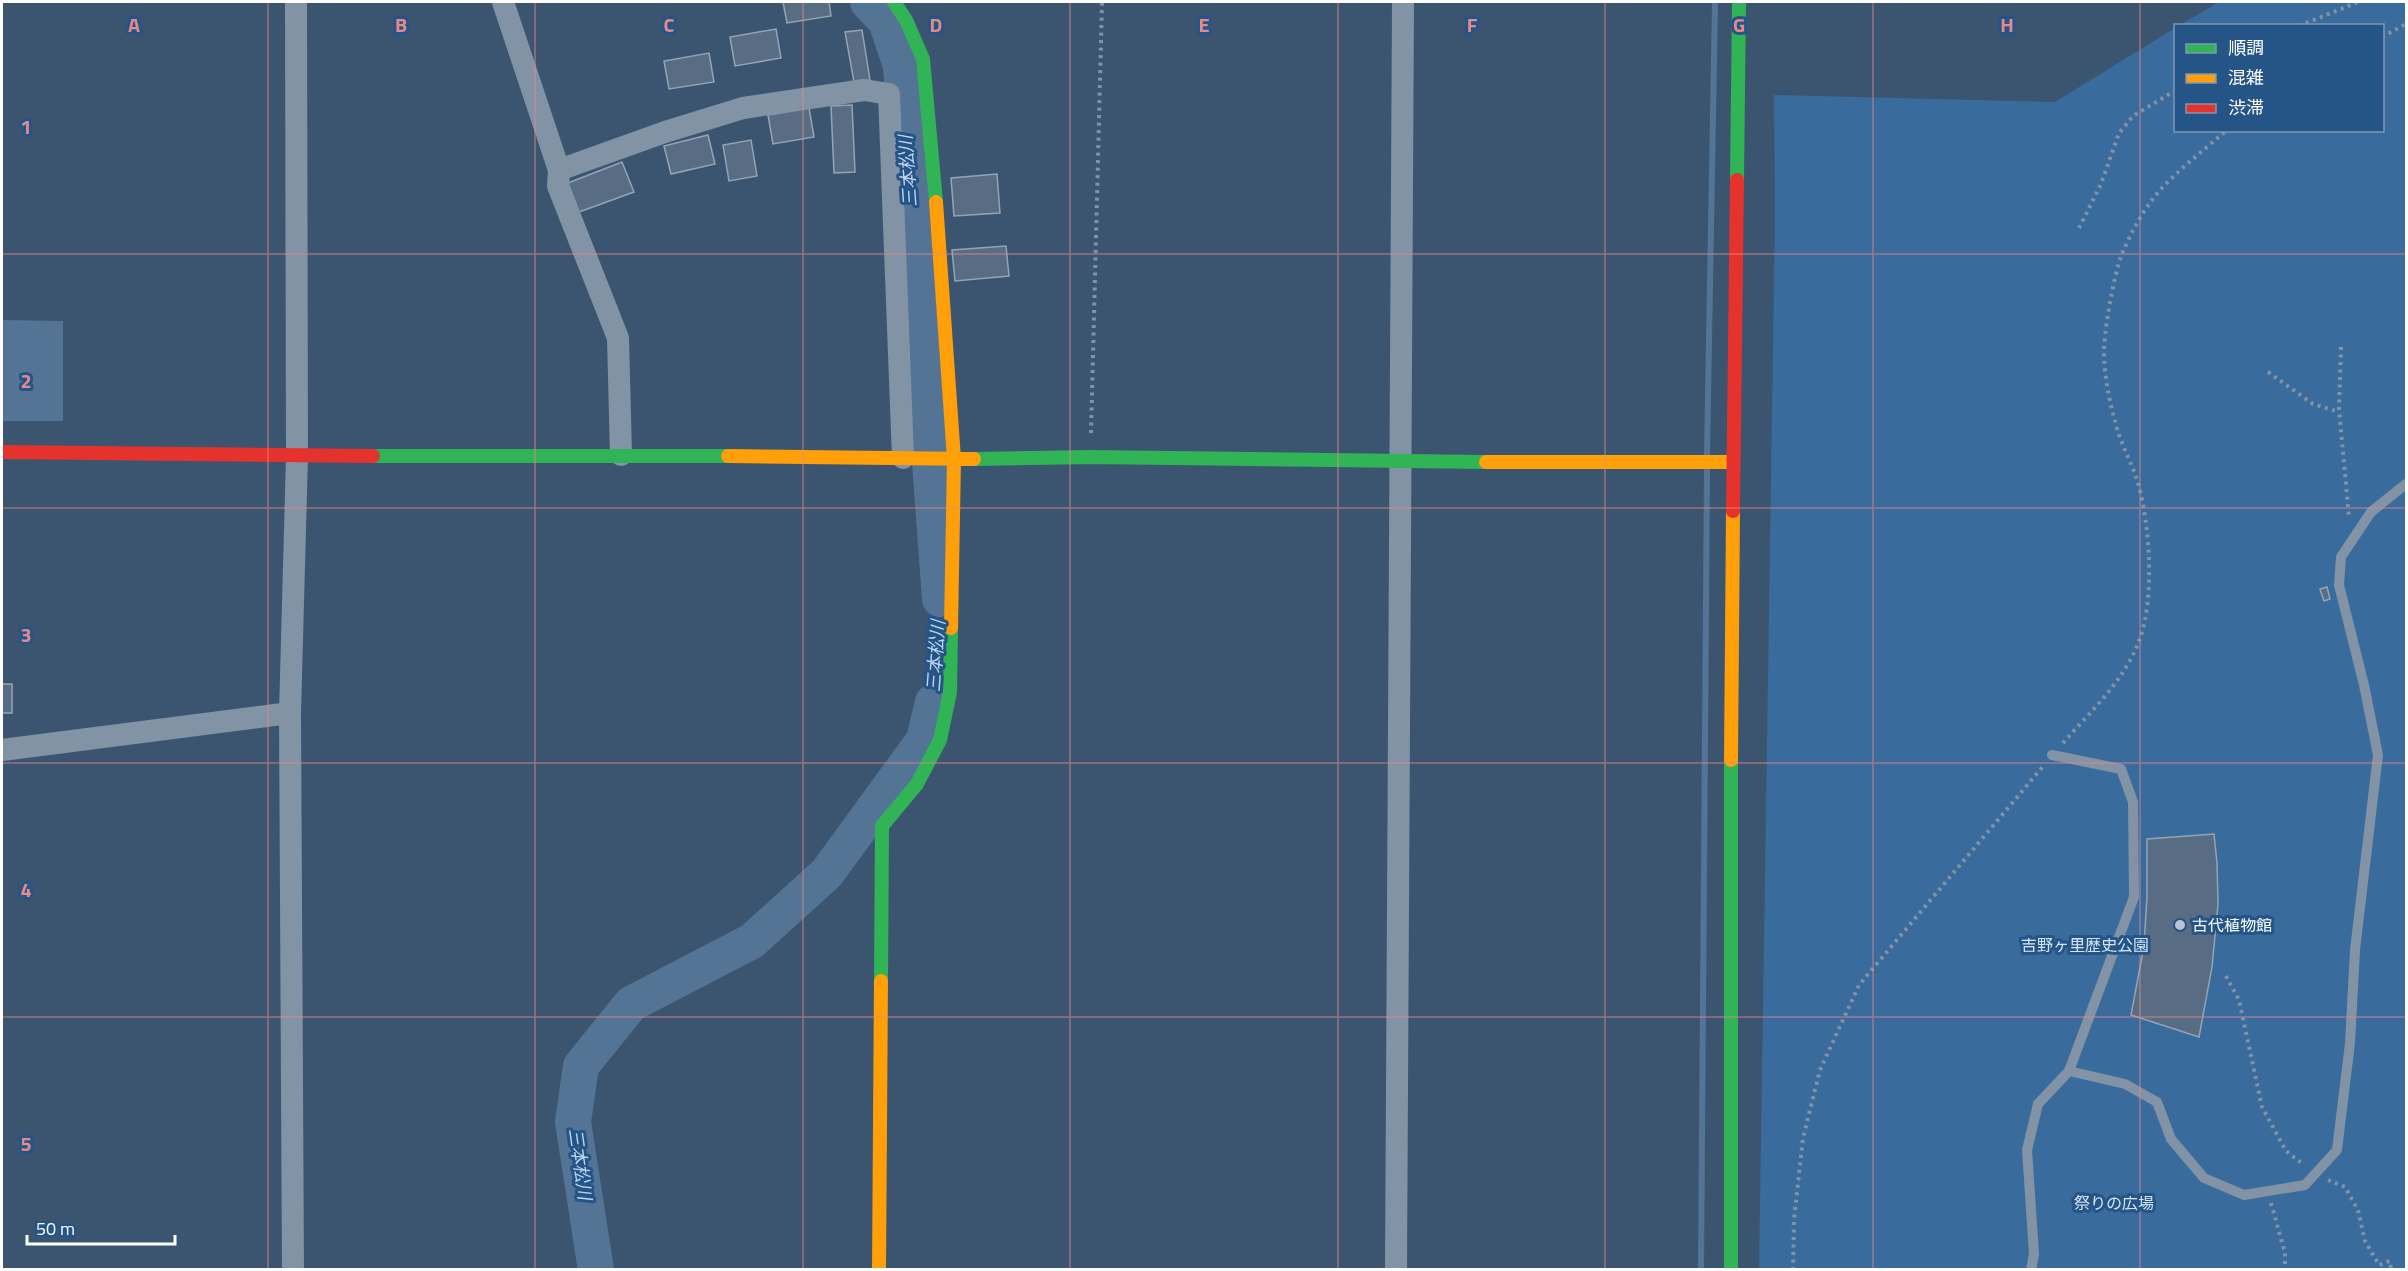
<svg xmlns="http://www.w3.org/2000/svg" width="2408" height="1271" font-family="'Titillium Web','Noto Sans JP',sans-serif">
  <rect width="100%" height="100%" fill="#3b5571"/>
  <!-- green -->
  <path fill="#396b9d" d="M 2219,2 L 2406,2 L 2406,1269 L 1759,1270 L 1775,216 L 1774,95 L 2055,102 L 2175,28 L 2176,130 L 2382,130 L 2382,26 L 2180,25 Z"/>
  <!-- water -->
  <path fill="#547496" d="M 2,320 L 63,321 L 63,421 L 2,421 Z"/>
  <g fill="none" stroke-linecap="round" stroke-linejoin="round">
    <!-- stream -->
    <path stroke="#547496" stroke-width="6" d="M 1707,454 L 1715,2
      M 1701,1270 L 1707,470"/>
    <!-- river -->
    <path stroke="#547496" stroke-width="36" d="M 868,2 L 886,21 L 901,66 L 940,599
      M 596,1270 L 573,1122 L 581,1066 L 631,1004 L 752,941 L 827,873 L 924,740 L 933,702"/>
  </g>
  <!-- building -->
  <path fill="#586d83" stroke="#95a4b5" stroke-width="1.5" d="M 783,2 L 829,2 L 831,16 L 787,23 Z
    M 776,29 L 781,58 L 735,66 L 730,37 Z
    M 862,30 L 870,80 L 854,82 L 845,32 Z
    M 709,53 L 714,82 L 669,89 L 664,61 Z
    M 852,105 L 855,172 L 834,173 L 831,106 Z
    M 809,108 L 814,137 L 773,144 L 768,115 Z
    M 708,135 L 715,164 L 671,174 L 664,146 Z
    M 751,140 L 757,176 L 729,181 L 723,145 Z
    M 622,162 L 634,192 L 579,212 L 568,183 Z
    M 997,174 L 1000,213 L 954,216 L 951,178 Z
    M 1006,246 L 1009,276 L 955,281 L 952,250 Z
    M 2327,587 L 2330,599 L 2324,601 L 2320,589 Z
    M 2,684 L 12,684 L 12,713 L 2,713 Z
    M 2214,834 L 2217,863 L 2218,904 L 2212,967 L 2199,1037 L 2131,1015 L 2144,946 L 2147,896 L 2147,839 Z"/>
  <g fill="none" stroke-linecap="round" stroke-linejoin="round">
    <!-- path -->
    <path stroke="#8293a6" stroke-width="4" stroke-dasharray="3 4.5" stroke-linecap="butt" d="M 2299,26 L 2358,2
      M 2382,37 L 2406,24
      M 2079,228 L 2101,184 L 2119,133 L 2133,116 L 2176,90
      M 2341,347 L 2339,409 L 2349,517
      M 2268,372 L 2313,404 L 2339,412
      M 1091,433 L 1102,2
      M 2063,743 C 2091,711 2124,681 2139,641 C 2155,600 2150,525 2138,483 C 2133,466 2124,450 2118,432 C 2111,407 2105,383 2104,356 C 2103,335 2114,274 2122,254 C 2131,232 2146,205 2162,188 C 2182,167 2205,149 2227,130
      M 2226,976 L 2239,1000 L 2262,1107 L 2286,1151 L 2304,1165
      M 2328,1180 L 2345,1187 L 2358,1210 L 2365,1241 L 2379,1265 L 2390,1261 L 2391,1270
      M 2271,1203 L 2285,1253 L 2285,1270
      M 1793,1270 L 1794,1220 L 1803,1138 L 1820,1070 L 1859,985 L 2045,764"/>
    <!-- lane -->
    <path stroke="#8293a6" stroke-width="10" d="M 2069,1071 L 2125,1084 L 2157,1102 L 2171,1139 L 2204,1178 L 2244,1195 L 2305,1185 L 2337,1150 L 2350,1043 L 2355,950 L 2378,755 L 2364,685 L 2339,585 L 2341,557 L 2371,512 L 2406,484
      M 2031,1270 L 2034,1254 L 2027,1150 L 2038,1104 L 2069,1071 L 2134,897 L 2133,802 L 2121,769 L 2052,755"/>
    <!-- street -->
    <path stroke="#8293a6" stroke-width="22" d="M 503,2 L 559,170 L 558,186 L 618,338 L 621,455
      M 559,170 L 665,132 L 743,108 L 864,90 L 889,94 L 903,458
      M 2,750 L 290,713
      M 293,1270 L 290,713 L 297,456 L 296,2
      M 1396,1270 L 1403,2"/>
    <!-- fast -->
    <path stroke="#30b455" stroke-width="14" d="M 894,2 L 906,20 L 923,59 L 936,202
      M 1737,180 L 1739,2
      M 373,456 L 728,456
      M 974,459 L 1090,457 L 1486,462
      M 881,981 L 882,826 L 917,784 L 940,740 L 950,692 L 951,628
      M 1731,1270 L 1731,760"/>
    <!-- slow -->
    <path stroke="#ff9f0a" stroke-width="14" d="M 936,202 L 954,459 L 951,628
      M 728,456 L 974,459
      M 1486,462 L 1733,462
      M 1731,760 L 1733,511
      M 879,1270 L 881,981"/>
    <!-- jam -->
    <path stroke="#e5322d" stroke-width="14" d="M 2,452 L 373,456
      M 1733,511 L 1737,180"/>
  </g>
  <!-- grid -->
  <path fill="none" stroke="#e88989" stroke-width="1.5" stroke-opacity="0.55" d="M 268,2 L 268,1270M 535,2 L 535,1270M 803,2 L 803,1270M 1070,2 L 1070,1270M 1338,2 L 1338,1270M 1605,2 L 1605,1270M 1873,2 L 1873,1270M 2140,2 L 2140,1270M 2,254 L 2406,254M 2,508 L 2406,508M 2,763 L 2406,763M 2,1017 L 2406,1017"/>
  <!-- markers -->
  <circle fill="#bac4cd" stroke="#255487" stroke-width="2" cx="2180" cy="925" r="6"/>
  <g text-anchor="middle" stroke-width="6" stroke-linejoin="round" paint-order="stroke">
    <!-- poi labels -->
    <g font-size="16" fill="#fff" stroke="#255487" text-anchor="start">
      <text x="2192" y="931">古代植物館</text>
    </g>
    <!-- park labels -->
    <g font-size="16" fill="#d4e5f7" stroke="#255487">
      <text x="2085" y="951">吉野ヶ里歴史公園</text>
      <text x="2114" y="1209">祭りの広場</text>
    </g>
    <!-- water labels -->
    <g font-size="18" font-style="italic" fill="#bcd6f0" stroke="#255487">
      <text transform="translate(908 171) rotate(-94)" y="6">三本松川</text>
      <text transform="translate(936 656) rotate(-86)" y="6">三本松川</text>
      <text transform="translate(580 1164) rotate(82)" y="6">三本松川</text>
    </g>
  </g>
  <g font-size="20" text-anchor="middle" font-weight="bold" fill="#e88989" stroke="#255487" stroke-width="6" stroke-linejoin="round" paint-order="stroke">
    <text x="134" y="32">A</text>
    <text x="401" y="32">B</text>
    <text x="669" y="32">C</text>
    <text x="936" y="32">D</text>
    <text x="1204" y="32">E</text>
    <text x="1472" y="32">F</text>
    <text x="1739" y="32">G</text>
    <text x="2007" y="32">H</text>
    <text x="26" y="134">1</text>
    <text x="26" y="388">2</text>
    <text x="26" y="642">3</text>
    <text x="26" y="897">4</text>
    <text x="26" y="1151">5</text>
  </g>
  <!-- border -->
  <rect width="2408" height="1271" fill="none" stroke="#ffffff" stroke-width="6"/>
  <!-- legend -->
  <rect x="2174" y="24" width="210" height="108" fill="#255487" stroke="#7c98b7" stroke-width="1.5"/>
  <rect x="2186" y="44" width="30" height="9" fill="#30b455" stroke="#7c98b7" stroke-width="1.5"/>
  <text x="2228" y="54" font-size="18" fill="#ffffff">順調</text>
  <rect x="2186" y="74" width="30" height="9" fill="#ff9f0a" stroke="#7c98b7" stroke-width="1.5"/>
  <text x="2228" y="84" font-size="18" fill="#ffffff">混雑</text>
  <rect x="2186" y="104" width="30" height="9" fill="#e5322d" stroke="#7c98b7" stroke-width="1.5"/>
  <text x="2228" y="114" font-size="18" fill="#ffffff">渋滞</text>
  <!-- scale -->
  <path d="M27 1235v9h148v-9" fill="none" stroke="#ffffff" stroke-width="3"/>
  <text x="36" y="1235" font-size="18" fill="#ffffff" stroke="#255487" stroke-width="4.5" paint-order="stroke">50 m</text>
</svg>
